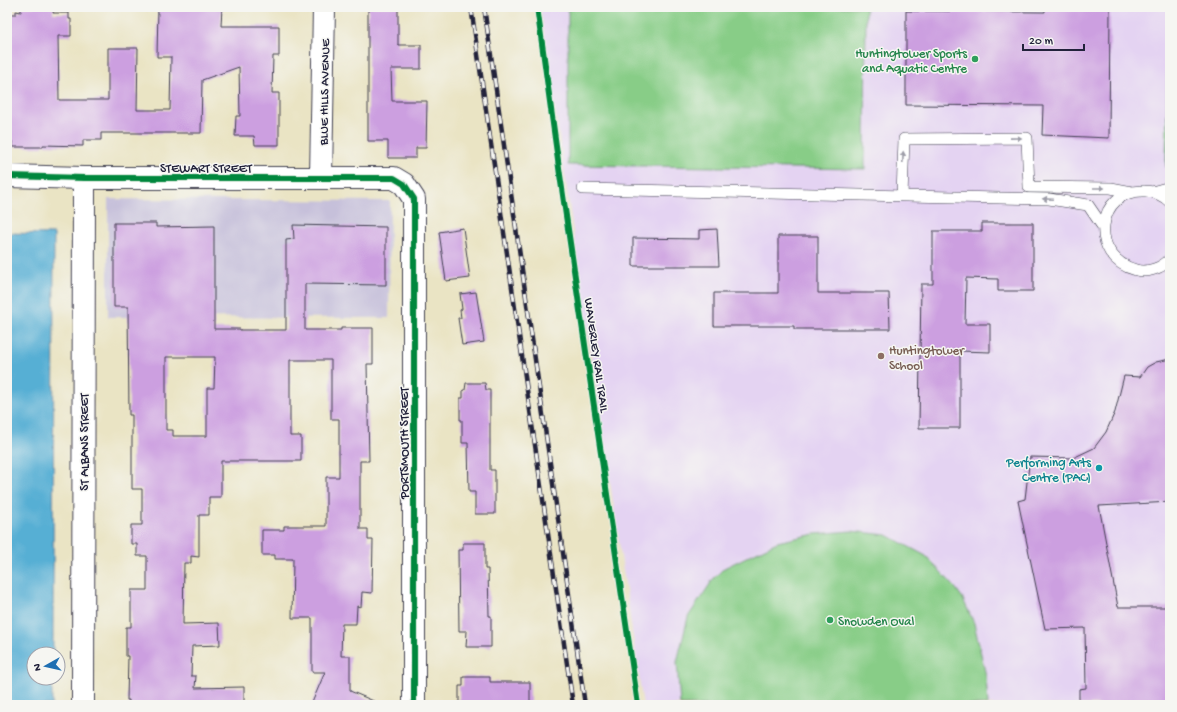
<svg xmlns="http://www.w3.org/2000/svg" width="1177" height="712" font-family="'Gochi Hand',sans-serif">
  <rect width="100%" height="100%" fill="#f6f6f2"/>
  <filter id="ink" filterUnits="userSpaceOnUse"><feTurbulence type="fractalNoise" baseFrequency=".025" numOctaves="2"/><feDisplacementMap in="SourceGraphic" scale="8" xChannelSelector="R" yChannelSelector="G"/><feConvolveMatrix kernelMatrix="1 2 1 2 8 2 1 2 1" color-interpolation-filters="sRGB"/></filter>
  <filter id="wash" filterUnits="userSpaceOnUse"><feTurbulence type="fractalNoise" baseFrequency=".012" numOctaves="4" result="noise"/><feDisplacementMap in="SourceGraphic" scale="16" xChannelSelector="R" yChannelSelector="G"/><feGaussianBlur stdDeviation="0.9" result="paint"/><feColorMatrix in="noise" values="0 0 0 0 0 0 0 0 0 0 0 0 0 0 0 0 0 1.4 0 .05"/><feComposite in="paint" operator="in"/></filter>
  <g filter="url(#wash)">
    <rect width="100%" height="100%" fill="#eae4c4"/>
    <!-- built -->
    <path fill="#e4d3f2" d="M 540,7 L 1170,7 L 1170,705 L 643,705 Z"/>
    <!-- industrial -->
    <path fill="#c6c0da" d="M 108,199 L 390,201 L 389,318 L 108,317 Z"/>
    <!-- green -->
    <path fill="#88cd87" stroke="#557861" d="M 568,7 L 866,7 L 865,169 L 568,165 Z
      M 1168,27 L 1170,27 L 1170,167 L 1166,167 Z
      M 851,531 L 887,535 L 926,556 L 954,586 L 962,597 L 974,623 L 986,676 L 988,705 L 680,705 L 677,662 L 688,617 L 714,578 L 724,568 L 777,542 L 815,534 Z"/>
    <!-- water -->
    <path fill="#57afd4" stroke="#3c6888" d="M 7,233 L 54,234 L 53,654 L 34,654 L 34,678 L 52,678 L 52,705 L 7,705 Z"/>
    <g id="blocks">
      <!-- building -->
      <path fill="#cc9fe0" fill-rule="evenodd" d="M 21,7 L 54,7 L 53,13 L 69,13 L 69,19 L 71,19 L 71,36 L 58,36 L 59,100 L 108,100 L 108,48 L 138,48 L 137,110 L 170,110 L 171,57 L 157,57 L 158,7 L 222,7 L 221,26 L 279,26 L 279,56 L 273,56 L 272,93 L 279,93 L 279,145 L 255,145 L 254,136 L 235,136 L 236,116 L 240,116 L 239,67 L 202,80 L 201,133 L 101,133 L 101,140 L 83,140 L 83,146 L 43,145 L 43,147 L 13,147 L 13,142 L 7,142 L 7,14 L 16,14 L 16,11 L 21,12 Z
        M 368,7 L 398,7 L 398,45 L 421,45 L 421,69 L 391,69 L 392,101 L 427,101 L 426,148 L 416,148 L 416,158 L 388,158 L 388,141 L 368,141 Z
        M 1045,7 L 1110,7 L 1109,138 L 1042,135 L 1043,106 L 906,105 L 906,11 L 1045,12 Z
        M 114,223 L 156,223 L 156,227 L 214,226 L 214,329 L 240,329 L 240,330 L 286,330 L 286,240 L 294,239 L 293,225 L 386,227 L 386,285 L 305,284 L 305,330 L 341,330 L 341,328 L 373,328 L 373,364 L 367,364 L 369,461 L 360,461 L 360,529 L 368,529 L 368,540 L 373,540 L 372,593 L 362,592 L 361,607 L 357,606 L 356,624 L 342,624 L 341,656 L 350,656 L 350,691 L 383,705 L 311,705 L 325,672 L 312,672 L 312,618 L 292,618 L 293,559 L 275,559 L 275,555 L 262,555 L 262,530 L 284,530 L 284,526 L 326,526 L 326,477 L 339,477 L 339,419 L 331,419 L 331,360 L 290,360 L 290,436 L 301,436 L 301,461 L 221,461 L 221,497 L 209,497 L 209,515 L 199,515 L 199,557 L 191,556 L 191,563 L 184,563 L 183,624 L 219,623 L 220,645 L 192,646 L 191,676 L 196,676 L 195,688 L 244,687 L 244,705 L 129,705 L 129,700 L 127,700 L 128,656 L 126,656 L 126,627 L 131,627 L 131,590 L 147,590 L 147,556 L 137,556 L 137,544 L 131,544 L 131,525 L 142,525 L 142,489 L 132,489 L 132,415 L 129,415 L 128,307 L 114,307 ZM 166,357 L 215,357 L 214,388 L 207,388 L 207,436 L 173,436 L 173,430 L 166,430 Z
        M 982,223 L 1033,223 L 1033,291 L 998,291 L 998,279 L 966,278 L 965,324 L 990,324 L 990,352 L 960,351 L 960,428 L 919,428 L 921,284 L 933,284 L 933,231 L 982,231 Z
        M 463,228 L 470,278 L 446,281 L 439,232 Z
        M 717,229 L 719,266 L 633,266 L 633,238 L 699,239 L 699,230 Z
        M 778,236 L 818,236 L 818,293 L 889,293 L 890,329 L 794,329 L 794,326 L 714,326 L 714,293 L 778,293 Z
        M 476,292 L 484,342 L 462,345 L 458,318 L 461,318 L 460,310 L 462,309 L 460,294 Z
        M 1170,359 L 1170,502 L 1099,506 L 1118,607 L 1170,607 L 1170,705 L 1079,705 L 1079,689 L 1086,688 L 1085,628 L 1045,629 L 1018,501 L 1025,499 L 1030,457 L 1073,458 L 1094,448 L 1106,432 L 1115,412 L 1124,376 L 1140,377 L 1147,367 L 1156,362 Z
        M 466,383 L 485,383 L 486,390 L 490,390 L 490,470 L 495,470 L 495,514 L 475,514 L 475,492 L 469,492 L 468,443 L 462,443 L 462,420 L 460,420 L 460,398 L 463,398 L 463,390 L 465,390 Z
        M 463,543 L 485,543 L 485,569 L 488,569 L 489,616 L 491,616 L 491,647 L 466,647 L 467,631 L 459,631 L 458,550 L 463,550 Z
        M 463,677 L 490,677 L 490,682 L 530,682 L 530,705 L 459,705 L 459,686 L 463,686 Z"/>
    </g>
  </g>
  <g filter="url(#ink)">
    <use href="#blocks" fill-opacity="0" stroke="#403f50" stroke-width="1"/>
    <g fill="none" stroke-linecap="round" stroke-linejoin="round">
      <!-- lane casing -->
      <g stroke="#403f50" stroke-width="12">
        <path id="lane" d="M 583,189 L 1049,199 L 1088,205 L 1103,227
          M 1152,192 L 1170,187
          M 902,196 L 904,139 L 1027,138 L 1029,187 L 1111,188 L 1132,192
          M 1170,202 C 1164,196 1154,191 1145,191 C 1097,188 1087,257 1136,270 C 1148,273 1162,268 1170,259"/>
      </g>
      <!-- street casing -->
      <g stroke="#403f50" stroke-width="24">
        <path id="street" d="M 7,176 L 84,178 L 394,178 L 404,184 L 414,199 L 414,705
          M 321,177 L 324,7
          M 83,705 L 84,178"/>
      </g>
      <!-- lane -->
      <use href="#lane" stroke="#fff" stroke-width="11"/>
      <!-- street -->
      <use href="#street" stroke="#fff" stroke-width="22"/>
      <!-- rail casing -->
      <g stroke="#22223b" stroke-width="4.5">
        <path id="rail" d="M 471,7 L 573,705
          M 484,7 L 585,705"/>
      </g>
      <!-- rail -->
      <use href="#rail" stroke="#f6f6f2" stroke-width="3" stroke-dasharray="9" stroke-linecap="butt"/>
      <!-- cycleway casing -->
      <g stroke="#f6f6f2" stroke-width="8">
        <path id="cycleway" d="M 537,7 L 560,175 L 638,705
          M 7,176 L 84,178 L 394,178 L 404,184 L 414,199 L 414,705"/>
      </g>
      <!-- cycleway -->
      <use href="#cycleway" stroke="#00873e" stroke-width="6"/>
    </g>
    <!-- one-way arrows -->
    <defs><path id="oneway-solid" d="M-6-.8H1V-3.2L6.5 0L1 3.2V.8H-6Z"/></defs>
    <g fill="#9c9ca7">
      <use href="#oneway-solid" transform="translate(1016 138) rotate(-1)"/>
      <use href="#oneway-solid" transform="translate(903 157) rotate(-88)"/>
      <use href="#oneway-solid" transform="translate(1099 188)"/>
      <use href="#oneway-solid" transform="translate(1048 199) rotate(-177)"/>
    </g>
  </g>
  <!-- markers -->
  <g fill="#2e9e5b" stroke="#f6f6f2" stroke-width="1.5">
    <circle cx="975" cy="59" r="4"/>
    <circle cx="830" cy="620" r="4"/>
  </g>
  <circle fill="#8d6e63" stroke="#f6f6f2" stroke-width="1.5" cx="881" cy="356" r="4"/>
  <circle fill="#0f9aa8" stroke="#f6f6f2" stroke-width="1.5" cx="1099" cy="468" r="4"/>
  <g text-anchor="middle" stroke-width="3" stroke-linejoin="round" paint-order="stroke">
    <!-- leisure labels -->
    <g font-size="13" fill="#27864d" stroke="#f6f6f2" text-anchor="end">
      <text x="967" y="57">Huntingtower Sports<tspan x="967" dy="15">and Aquatic Centre</tspan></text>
      <text x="838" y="625" text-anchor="start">Snowden Oval</text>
    </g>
    <!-- street labels -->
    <g font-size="13" fill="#22223b" stroke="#f6f6f2">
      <text transform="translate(323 92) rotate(-89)" y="5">BLUE HILLS AVENUE</text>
      <text x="206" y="172">STEWART STREET</text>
      <text transform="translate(598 355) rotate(82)" y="5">WAVERLEY RAIL TRAIL</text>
      <text transform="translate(83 442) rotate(-90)" y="5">ST ALBANS STREET</text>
      <text transform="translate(403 443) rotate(-90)" y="5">PORTSMOUTH STREET</text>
    </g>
    <!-- education labels -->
    <g font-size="13" fill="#785e54" stroke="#f6f6f2" text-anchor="start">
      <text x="889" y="354">Huntingtower<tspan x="889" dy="15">School</tspan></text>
    </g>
    <!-- culture labels -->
    <g font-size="13" fill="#0d838f" stroke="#f6f6f2" text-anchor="end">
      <text x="1091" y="466">Performing Arts<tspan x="1091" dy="15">Centre (PAC)</tspan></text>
    </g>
  </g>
  <!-- margin -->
  <rect width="1177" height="712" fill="none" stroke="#f6f6f2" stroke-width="24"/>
  <!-- north arrow -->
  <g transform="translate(46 666) rotate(262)"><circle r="19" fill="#f6f6f2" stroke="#a1a1a9"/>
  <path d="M0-3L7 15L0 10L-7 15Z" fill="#1f6fb2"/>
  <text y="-6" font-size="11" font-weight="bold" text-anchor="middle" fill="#22223b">N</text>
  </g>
  <!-- scale -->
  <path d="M1023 44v6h61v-6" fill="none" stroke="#22223b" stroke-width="2"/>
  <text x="1029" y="44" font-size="12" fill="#22223b" stroke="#f6f6f2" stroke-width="3" paint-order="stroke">20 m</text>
</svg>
